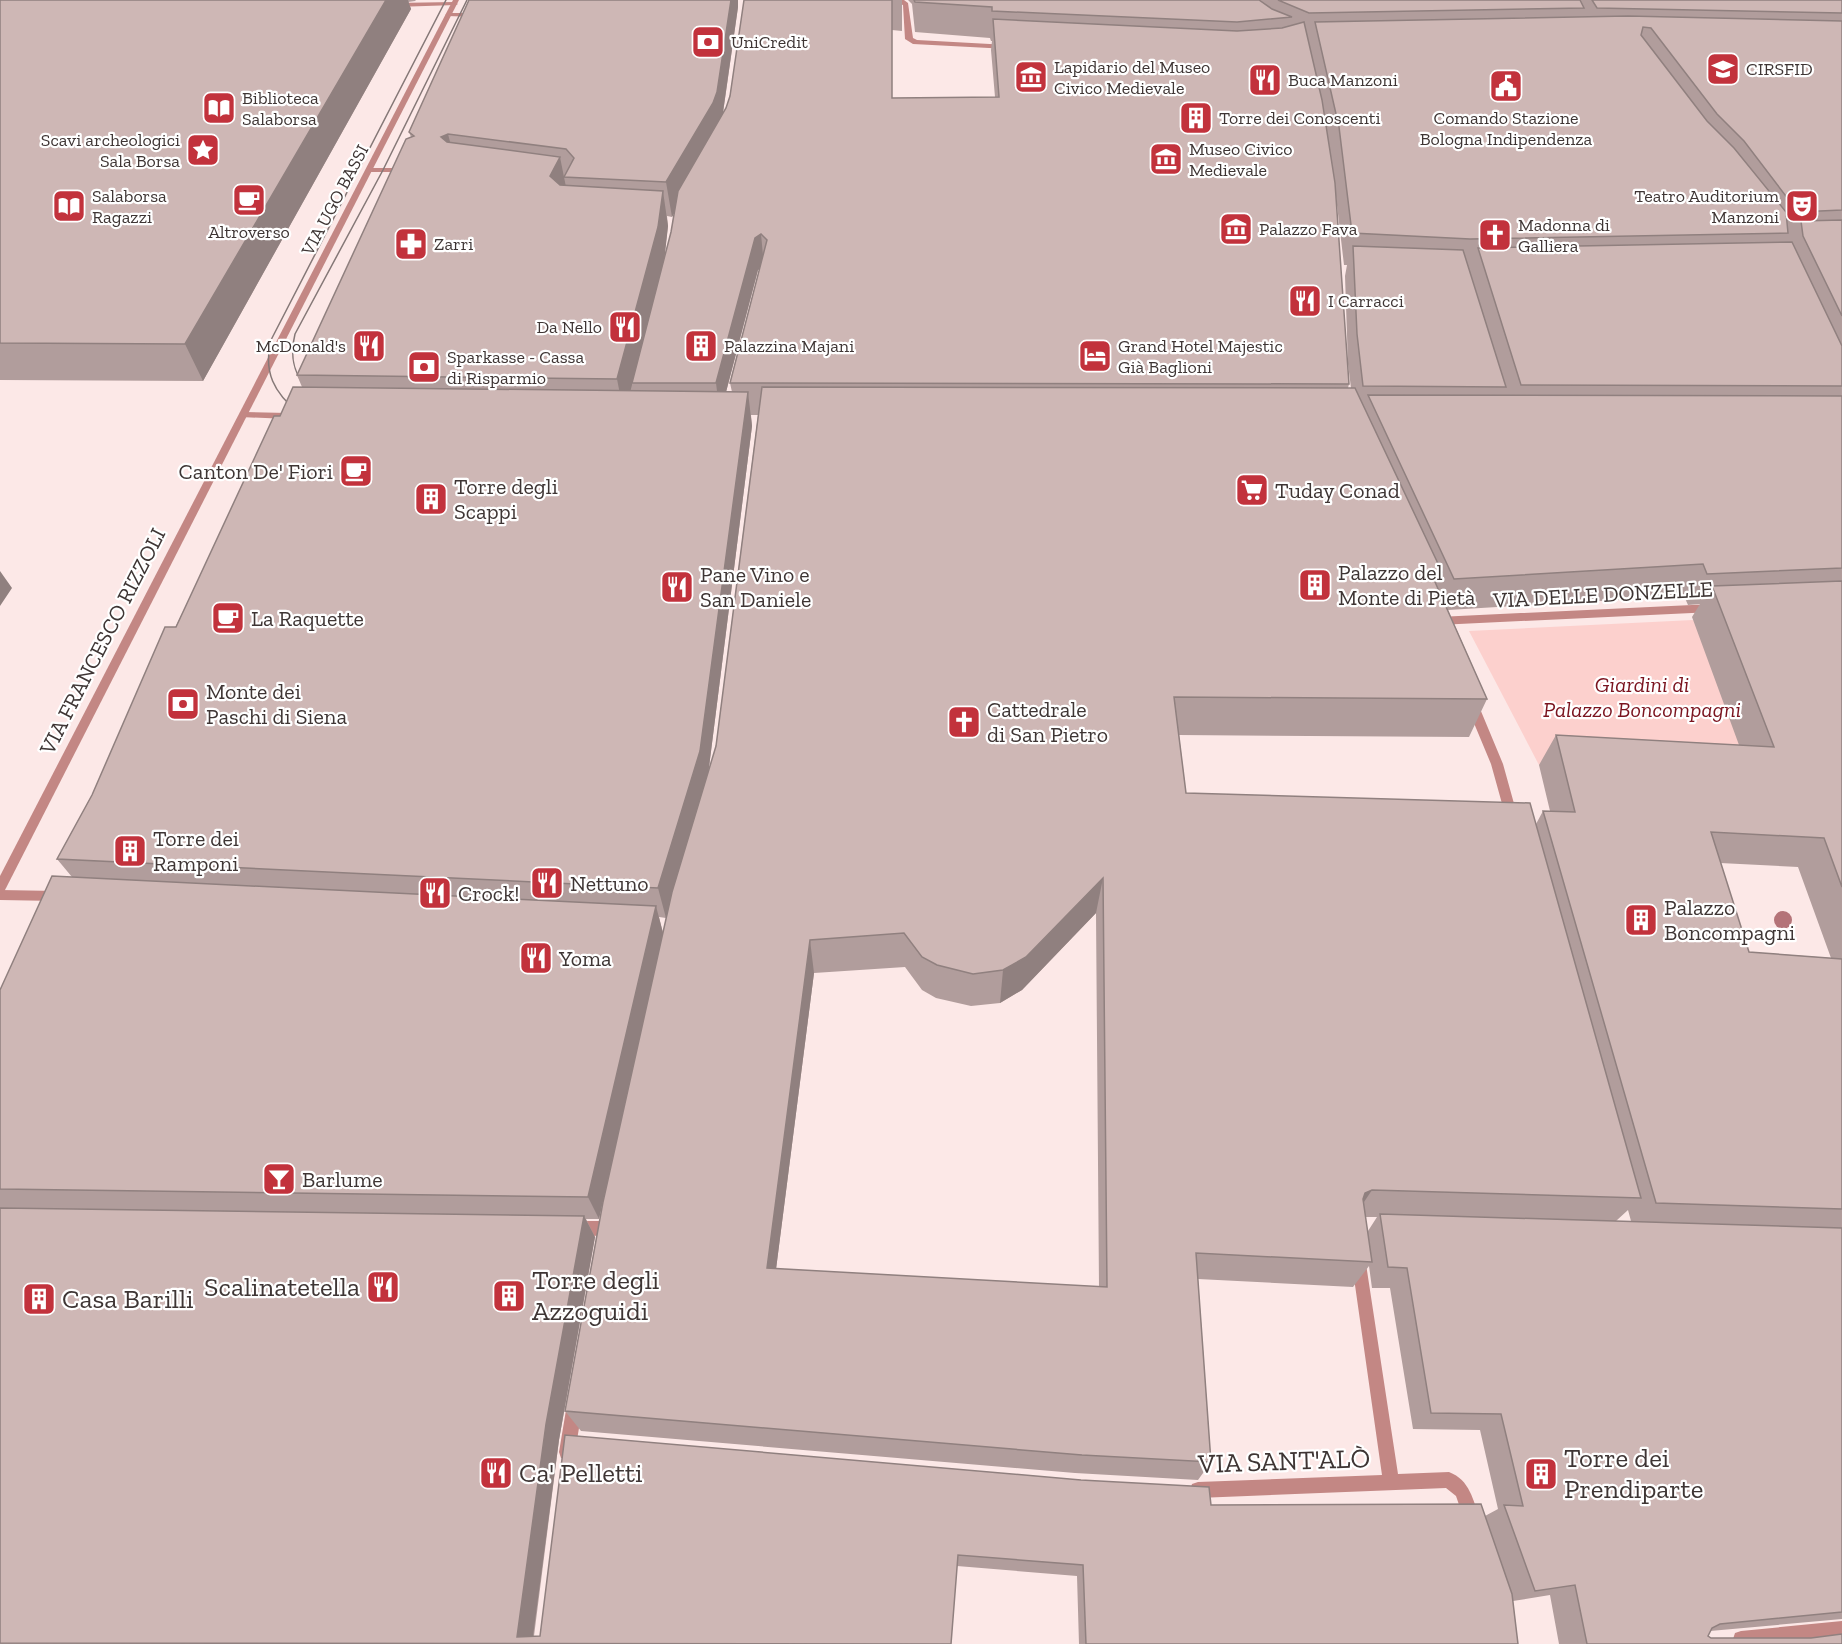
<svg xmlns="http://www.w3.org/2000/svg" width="1842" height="1644" font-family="'Zilla Slab',serif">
  <rect width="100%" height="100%" fill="#fce8e7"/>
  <!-- green -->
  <path fill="#fcd0cd" d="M 1693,620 L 1824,781 L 1539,765 L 1469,631 Z"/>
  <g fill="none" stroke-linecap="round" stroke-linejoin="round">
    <!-- service -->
    <path fill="#c38784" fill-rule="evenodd" d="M 1713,604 L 1718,608 L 1713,612 L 1438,625 L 1433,621 L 1438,617 Z
      M 1472,700 L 1478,704 L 1503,764 L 1518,818 L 1516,821 L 1508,821 L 1506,818 L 1491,764 L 1466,704 Z
      M 1359,1257 L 1364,1259 L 1366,1264 L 1398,1474 L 1449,1472 C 1470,1480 1473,1500 1480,1519 L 1478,1525 L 1472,1527 L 1466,1525 L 1456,1496 L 1446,1488 L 1198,1498 L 1192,1496 L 1190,1490 L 1192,1484 L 1198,1482 L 1382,1475 L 1352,1264 L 1354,1259 Z
      M 1842,1621 L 1842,1637 L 1776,1644 L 1735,1644 L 1733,1639 L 1735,1633 L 1741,1631 Z"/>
    <!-- pedestrian -->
    <path fill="#c38784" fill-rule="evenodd" d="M 885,0 L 904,0 L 908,3 L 913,38 L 917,40 L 1008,45 L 1012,47 L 1008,49 L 913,44 L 905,39 L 903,5 Z
      M 449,13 L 477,13 L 481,15 L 477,17 L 447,16 L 445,15 Z
      M 367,168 L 408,168 L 412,170 L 408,172 L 370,172 L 366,170 Z
      M 244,412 L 288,413 L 293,416 L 288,419 L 241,417 L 239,415 Z
      M 0,890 L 57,891 L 61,892 L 63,896 L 61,900 L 57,901 L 0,900 Z
      M 575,1221 L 607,1221 L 612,1223 L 614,1228 L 612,1233 C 601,1237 581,1237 570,1233 L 568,1228 L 570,1223 Z
      M 575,1396 L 580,1399 L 583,1404 L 575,1452 L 573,1458 L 567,1460 L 561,1458 L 559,1452 L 567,1404 L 570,1399 Z"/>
    <!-- minor -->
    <path fill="#c38784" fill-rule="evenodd" d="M 454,2 L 458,4 L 456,5 L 395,7 L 391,5 L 395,3 Z"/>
    <!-- tertiary -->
    <path fill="#c38784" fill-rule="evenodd" d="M 453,0 L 459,0 L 4,892 L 0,893 L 0,876 Z"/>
    <!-- tram -->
    <path stroke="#857877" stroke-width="1.5" d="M 312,394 C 294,377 289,358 295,334 L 383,170 L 467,0
      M 299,413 C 274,393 263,372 271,340 L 446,0"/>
  </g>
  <!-- trees -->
  <circle fill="#b47378" cx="1783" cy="920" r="9"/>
  <!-- wall -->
  <path fill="#b19d9c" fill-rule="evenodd" d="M 0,0 L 416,0 L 415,1 L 408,2 L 411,9 L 203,381 L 0,380 Z
    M 469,0 L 738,0 L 738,7 L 723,113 L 726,108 L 730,96 L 744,0 L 902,0 L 902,31 L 892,30 L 892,98 L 995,97 L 991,50 L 992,41 L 991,41 L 990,38 L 915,32 L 912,4 L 908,0 L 1842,0 L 1842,1619 L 1710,1631 L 1708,1636 L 1711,1638 L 1842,1644 L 1559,1644 L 1550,1595 L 1513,1601 L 1518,1644 L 1079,1644 L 1077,1576 L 957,1566 L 951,1644 L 0,1644 L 0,990 L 72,877 L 57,859 L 92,795 L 280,416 L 302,387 L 297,375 L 411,137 L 409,132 ZM 1335,188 L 1344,265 L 1347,265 L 1345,276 L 1348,364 L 1351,388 L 1348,388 L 1349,384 ZM 674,212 L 671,232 L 664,258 L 668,226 L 667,216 L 672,217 ZM 760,269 L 730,383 L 732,392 L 726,392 L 758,270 ZM 751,415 L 758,415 L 716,746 L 708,775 L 752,426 ZM 1684,596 L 1688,605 L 1700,604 L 1692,617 L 1739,745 L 1556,735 L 1539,765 L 1550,811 L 1543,811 L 1536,824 L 1186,793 L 1179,735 L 1469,737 L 1487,699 L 1448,610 ZM 1720,863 L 1798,867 L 1831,958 L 1749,952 ZM 1096,913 L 1099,1287 L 776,1269 L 814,973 L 905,967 L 922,990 L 936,998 L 971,1006 L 1000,1003 L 1022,990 ZM 659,917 L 666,918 L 663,933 ZM 653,977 L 565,1411 L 581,1431 L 1075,1473 L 1198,1480 L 1211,1462 L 1198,1279 L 1353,1287 L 1369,1266 L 1372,1288 L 1390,1288 L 1413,1429 L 1480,1430 L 1498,1509 L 1485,1516 L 1211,1505 L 540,1636 L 534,1636 L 559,1440 L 595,1237 L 586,1219 L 599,1219 ZM 1628,1210 L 1631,1221 L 1616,1221 ZM 1365,1217 L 1377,1217 L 1368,1231 Z"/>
  <!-- shaded-wall -->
  <path fill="#90807f" d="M 386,0 L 408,0 L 411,9 L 203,381 L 185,344 Z
    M 731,0 L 738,0 L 738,7 L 721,126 L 717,138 L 672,217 L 666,182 Z
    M 448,134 L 457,169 L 441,137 Z
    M 560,157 L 567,192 L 550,176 Z
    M 663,191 L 668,226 L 664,263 L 632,383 L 632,385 L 624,415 L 617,379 Z
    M 761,234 L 764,266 L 758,270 L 720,415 L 716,383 L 755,238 Z
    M 748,392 L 752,426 L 707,783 L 666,918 L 658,888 Z
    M 0,571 L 12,588 L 0,606 Z
    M 1103,878 L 1096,913 L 1022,990 L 1000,1003 L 1003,970 Z
    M 656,906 L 663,933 L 599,1219 L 588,1197 Z
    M 810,940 L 814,973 L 773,1293 L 767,1268 Z
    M 1372,1190 L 1354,1217 L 1365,1193 Z
    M 584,1216 L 595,1237 L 559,1440 L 532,1644 L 517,1637 L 546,1424 Z"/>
  <!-- building -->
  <path fill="#ceb7b5" stroke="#90807f" stroke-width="1.5" fill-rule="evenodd" d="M 0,0 L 386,0 L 185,344 L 0,343 Z
    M 469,0 L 731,0 L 717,92 L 713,103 L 666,182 L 564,177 L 574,158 L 566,149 L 448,134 L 441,137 L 447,142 L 560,157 L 550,176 L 560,185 L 663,191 L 658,227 L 617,379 L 297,375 L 406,139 L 414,136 L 409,132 Z
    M 744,0 L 892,0 L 892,98 L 999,97 L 993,19 L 1237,31 L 1282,28 L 1304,22 L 1322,100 L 1335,183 L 1349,384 L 730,383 L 767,240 L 761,234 L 755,238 L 716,383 L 632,383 L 671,232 L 678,191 L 726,108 L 730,96 Z
    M 914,0 L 1259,0 L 1272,9 L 1292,17 L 1237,22 L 992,11 L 992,7 L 915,2 Z
    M 1278,0 L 1580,0 L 1584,8 L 1309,13 Z
    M 1592,0 L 1842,0 L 1842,13 L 1597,8 Z
    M 1628,16 L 1842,21 L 1842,210 L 1798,212 L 1744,141 L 1717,114 L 1651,28 L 1643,27 L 1641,35 L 1707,121 L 1734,148 L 1786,212 L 1788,233 L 1470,239 L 1352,233 L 1339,127 L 1315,22 Z
    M 1842,220 L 1842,316 L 1803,236 L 1801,221 Z
    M 1792,242 L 1842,346 L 1842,386 L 1521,385 L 1478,248 Z
    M 1353,246 L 1463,250 L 1506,387 L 1363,386 L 1357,334 Z
    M 293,387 L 748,392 L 700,751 L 658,888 L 57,859 L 92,795 L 165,627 L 176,627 L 274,416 L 280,416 Z
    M 762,387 L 1355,388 L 1442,572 L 1431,573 L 1487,699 L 1174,697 L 1186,793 L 1530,803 L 1641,1198 L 1372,1190 L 1365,1193 L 1363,1199 L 1372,1262 L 1196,1253 L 1211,1462 L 1082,1455 L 565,1411 L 603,1202 L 672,892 L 716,746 ZM 1103,878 L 1107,1287 L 767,1268 L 810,940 L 904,933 L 922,957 L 937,965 L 973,974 L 1003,970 L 1026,957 Z
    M 1368,395 L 1842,396 L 1842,568 L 1707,574 L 1703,564 L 1454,579 Z
    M 1842,581 L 1842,887 L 1824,838 L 1711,832 L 1749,952 L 1842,959 L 1842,1209 L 1656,1203 L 1543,811 L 1575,812 L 1556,735 L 1774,747 L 1712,586 Z
    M 52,876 L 656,906 L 588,1197 L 0,1189 L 0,990 Z
    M 0,1208 L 584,1216 L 546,1424 L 517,1637 L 540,1636 L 565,1435 L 1081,1480 L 1209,1487 L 1211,1505 L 1481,1504 L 1512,1594 L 1518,1644 L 1086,1644 L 1083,1565 L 958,1555 L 951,1644 L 0,1643 Z
    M 1380,1214 L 1842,1228 L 1842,1612 L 1720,1624 L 1712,1628 L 1708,1636 L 1711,1638 L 1811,1638 L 1842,1634 L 1842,1644 L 1587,1644 L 1575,1585 L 1535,1591 L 1504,1505 L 1523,1506 L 1501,1414 L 1431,1413 L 1407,1268 L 1388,1267 Z"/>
  <!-- icons -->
  <defs>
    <g id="bank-square" transform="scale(1.725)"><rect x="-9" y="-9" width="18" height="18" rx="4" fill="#c2323c" stroke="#fff"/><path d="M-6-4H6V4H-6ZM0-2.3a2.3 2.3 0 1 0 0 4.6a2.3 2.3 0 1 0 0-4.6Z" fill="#fff"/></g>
    <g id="university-square" transform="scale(1.725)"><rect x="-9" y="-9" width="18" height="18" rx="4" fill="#c2323c" stroke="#fff"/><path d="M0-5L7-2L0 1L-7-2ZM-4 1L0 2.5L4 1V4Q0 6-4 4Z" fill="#fff"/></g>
    <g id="museum-square" transform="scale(1.725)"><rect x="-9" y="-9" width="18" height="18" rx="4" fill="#c2323c" stroke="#fff"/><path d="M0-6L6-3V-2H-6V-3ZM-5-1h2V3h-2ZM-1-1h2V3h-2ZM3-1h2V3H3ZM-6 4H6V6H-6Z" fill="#fff"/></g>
    <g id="restaurant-square" transform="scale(1.725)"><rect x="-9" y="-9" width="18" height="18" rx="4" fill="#c2323c" stroke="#fff"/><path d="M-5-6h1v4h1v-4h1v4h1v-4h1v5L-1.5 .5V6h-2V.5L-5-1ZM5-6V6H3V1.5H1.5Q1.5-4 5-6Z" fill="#fff"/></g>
    <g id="civic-square" transform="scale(1.725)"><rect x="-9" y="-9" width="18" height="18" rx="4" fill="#c2323c" stroke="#fff"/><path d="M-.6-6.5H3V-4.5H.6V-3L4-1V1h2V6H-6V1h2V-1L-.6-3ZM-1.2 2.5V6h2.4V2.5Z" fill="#fff"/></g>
    <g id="library-square" transform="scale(1.725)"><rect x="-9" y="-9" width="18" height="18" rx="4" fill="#c2323c" stroke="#fff"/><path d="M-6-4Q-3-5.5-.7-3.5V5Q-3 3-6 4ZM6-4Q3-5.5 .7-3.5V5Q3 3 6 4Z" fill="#fff"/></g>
    <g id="building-square" transform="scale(1.725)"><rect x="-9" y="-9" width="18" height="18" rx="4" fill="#c2323c" stroke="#fff"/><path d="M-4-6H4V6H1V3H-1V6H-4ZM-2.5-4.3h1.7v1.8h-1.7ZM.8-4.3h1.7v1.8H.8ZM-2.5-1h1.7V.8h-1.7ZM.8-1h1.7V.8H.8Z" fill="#fff"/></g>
    <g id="sight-square" transform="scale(1.725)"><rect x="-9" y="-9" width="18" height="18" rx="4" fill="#c2323c" stroke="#fff"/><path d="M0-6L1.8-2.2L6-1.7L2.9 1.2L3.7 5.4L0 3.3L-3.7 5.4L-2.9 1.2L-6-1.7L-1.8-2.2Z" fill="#fff"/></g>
    <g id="cafe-square" transform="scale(1.725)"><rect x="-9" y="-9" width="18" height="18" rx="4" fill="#c2323c" stroke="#fff"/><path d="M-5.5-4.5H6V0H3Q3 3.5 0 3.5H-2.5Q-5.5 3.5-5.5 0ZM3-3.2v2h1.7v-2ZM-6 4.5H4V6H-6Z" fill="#fff"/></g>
    <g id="theatre-square" transform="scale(1.725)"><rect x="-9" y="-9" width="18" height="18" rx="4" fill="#c2323c" stroke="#fff"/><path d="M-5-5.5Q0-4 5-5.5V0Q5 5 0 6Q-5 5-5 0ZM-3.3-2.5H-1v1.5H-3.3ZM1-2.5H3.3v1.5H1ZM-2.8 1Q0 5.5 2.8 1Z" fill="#fff"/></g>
    <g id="church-square" transform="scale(1.725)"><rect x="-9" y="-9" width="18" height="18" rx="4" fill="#c2323c" stroke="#fff"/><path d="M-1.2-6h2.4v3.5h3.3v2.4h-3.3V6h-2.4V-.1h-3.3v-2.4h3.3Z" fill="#fff"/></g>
    <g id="pharmacy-square" transform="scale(1.725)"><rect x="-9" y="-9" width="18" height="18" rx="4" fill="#c2323c" stroke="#fff"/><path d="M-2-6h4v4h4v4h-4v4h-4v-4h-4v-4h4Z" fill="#fff"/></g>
    <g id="hotel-square" transform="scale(1.725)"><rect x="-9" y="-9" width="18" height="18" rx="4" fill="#c2323c" stroke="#fff"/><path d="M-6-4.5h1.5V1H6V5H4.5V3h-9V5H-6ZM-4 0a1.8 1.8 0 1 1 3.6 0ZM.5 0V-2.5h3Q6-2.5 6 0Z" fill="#fff"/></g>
    <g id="supermarket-square" transform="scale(1.725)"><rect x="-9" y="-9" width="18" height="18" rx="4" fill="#c2323c" stroke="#fff"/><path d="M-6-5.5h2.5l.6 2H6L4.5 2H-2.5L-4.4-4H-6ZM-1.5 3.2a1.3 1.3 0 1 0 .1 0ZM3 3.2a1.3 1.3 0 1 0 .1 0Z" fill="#fff"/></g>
    <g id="bar-square" transform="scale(1.725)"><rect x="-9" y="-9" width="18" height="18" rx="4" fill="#c2323c" stroke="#fff"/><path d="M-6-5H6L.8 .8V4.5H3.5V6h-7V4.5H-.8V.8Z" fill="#fff"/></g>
  </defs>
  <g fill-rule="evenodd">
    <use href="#bank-square" x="708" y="42"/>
    <use href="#university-square" x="1723" y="69"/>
    <use href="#museum-square" x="1031" y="77"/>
    <use href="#restaurant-square" x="1265" y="80"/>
    <use href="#civic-square" x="1506" y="86"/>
    <use href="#library-square" x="219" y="108"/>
    <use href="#building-square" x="1196" y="118"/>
    <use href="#sight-square" x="203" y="150"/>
    <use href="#museum-square" x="1166" y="159"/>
    <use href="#cafe-square" x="249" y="200"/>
    <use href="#library-square" x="69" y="206"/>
    <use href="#theatre-square" x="1802" y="206"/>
    <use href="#museum-square" x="1236" y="229"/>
    <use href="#church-square" x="1495" y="235"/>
    <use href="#pharmacy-square" x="411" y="244"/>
    <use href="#restaurant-square" x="1305" y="301"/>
    <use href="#restaurant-square" x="625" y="327"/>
    <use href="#restaurant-square" x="369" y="346"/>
    <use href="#building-square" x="701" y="346"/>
    <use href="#hotel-square" x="1095" y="356"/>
    <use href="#bank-square" x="424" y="367"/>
    <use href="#cafe-square" x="356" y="471"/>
    <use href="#supermarket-square" x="1252" y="490"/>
    <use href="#building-square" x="431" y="499"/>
    <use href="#building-square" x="1315" y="585"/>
    <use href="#restaurant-square" x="677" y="587"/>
    <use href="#cafe-square" x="228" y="618"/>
    <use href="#bank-square" x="183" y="704"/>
    <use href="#church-square" x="964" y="722"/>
    <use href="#building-square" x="130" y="851"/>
    <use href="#restaurant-square" x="547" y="883"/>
    <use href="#restaurant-square" x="435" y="893"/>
    <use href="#building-square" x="1641" y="920"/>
    <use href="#restaurant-square" x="536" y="958"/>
    <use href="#bar-square" x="279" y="1179"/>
    <use href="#restaurant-square" x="383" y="1287"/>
    <use href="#building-square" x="509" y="1296"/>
    <use href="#building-square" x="39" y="1299"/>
    <use href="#restaurant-square" x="496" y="1473"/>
    <use href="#building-square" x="1541" y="1474"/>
  </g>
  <g text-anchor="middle" stroke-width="4.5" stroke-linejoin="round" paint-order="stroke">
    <!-- far-poi labels -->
    <g font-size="18" fill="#3e3534" stroke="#fff" text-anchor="start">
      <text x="731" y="48">UniCredit</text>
      <text x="1054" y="73">Lapidario del Museo<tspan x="1054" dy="21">Civico Medievale</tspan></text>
      <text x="1746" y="75">CIRSFID</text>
      <text x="1288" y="86">Buca Manzoni</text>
      <text x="242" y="104">Biblioteca<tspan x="242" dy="21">Salaborsa</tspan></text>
      <text x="1219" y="124">Torre dei Conoscenti</text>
      <text x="1506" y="124" text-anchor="middle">Comando Stazione<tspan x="1506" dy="21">Bologna Indipendenza</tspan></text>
      <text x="180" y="146" text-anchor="end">Scavi archeologici<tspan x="180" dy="21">Sala Borsa</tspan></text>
      <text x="1189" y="155">Museo Civico<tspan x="1189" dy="21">Medievale</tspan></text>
      <text x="92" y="202">Salaborsa<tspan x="92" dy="21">Ragazzi</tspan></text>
      <text x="1779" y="202" text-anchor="end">Teatro Auditorium<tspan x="1779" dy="21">Manzoni</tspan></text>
      <text x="1518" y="231">Madonna di<tspan x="1518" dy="21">Galliera</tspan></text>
      <text x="1259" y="235">Palazzo Fava</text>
      <text x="249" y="238" text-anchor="middle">Altroverso</text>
      <text x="434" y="250">Zarri</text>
      <text x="1328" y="307">I Carracci</text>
      <text x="602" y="333" text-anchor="end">Da Nello</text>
      <text x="346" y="352" text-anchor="end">McDonald's</text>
      <text x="724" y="352">Palazzina Majani</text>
      <text x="1118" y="352">Grand Hotel Majestic<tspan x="1118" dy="21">Già Baglioni</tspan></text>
      <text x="447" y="363">Sparkasse - Cassa<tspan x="447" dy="21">di Risparmio</tspan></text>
    </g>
    <!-- far-street labels -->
    <g font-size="18" fill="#3e3534" stroke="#fff">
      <text transform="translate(335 200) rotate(-62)" y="6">VIA UGO BASSI</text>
    </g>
    <!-- poi labels -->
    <g font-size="22" fill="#3e3534" stroke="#fff" text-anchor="start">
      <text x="333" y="479" text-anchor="end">Canton De' Fiori</text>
      <text x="454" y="494">Torre degli<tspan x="454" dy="25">Scappi</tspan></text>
      <text x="1275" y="498">Tuday Conad</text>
      <text x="1338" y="580">Palazzo del<tspan x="1338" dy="25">Monte di Pietà</tspan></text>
      <text x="700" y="582">Pane Vino e<tspan x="700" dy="25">San Daniele</tspan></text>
      <text x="251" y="626">La Raquette</text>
      <text x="206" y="699">Monte dei<tspan x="206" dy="25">Paschi di Siena</tspan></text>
      <text x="987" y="717">Cattedrale<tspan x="987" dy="25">di San Pietro</tspan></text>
      <text x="153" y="846">Torre dei<tspan x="153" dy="25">Ramponi</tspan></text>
      <text x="570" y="891">Nettuno</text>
      <text x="458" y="901">Crock!</text>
      <text x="1664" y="915">Palazzo<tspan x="1664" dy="25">Boncompagni</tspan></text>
      <text x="559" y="966">Yoma</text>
      <text x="302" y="1187">Barlume</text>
    </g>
    <!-- street labels -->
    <g font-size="22" fill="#3e3534" stroke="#fff">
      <text transform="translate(1603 594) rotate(-3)" y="8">VIA DELLE DONZELLE</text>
      <text transform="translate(102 641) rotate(-63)" y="8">VIA FRANCESCO RIZZOLI</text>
    </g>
    <!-- park labels -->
    <g font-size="22" font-style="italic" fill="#7a131e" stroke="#fff">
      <text x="1642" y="692">Giardini di<tspan x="1642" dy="25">Palazzo Boncompagni</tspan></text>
    </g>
    <!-- near-poi labels -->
    <g font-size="27" fill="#3e3534" stroke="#fff" text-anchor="start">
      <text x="532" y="1289">Torre degli<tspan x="532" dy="31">Azzoguidi</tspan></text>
      <text x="360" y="1296" text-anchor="end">Scalinatetella</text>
      <text x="62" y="1308">Casa Barilli</text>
      <text x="1564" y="1467">Torre dei<tspan x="1564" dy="31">Prendiparte</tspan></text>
      <text x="519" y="1482">Ca' Pelletti</text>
    </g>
    <!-- near-street labels -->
    <g font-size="27" fill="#3e3534" stroke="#fff">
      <text transform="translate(1284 1461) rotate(-2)" y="9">VIA SANT'ALÒ</text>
    </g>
  </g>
</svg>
